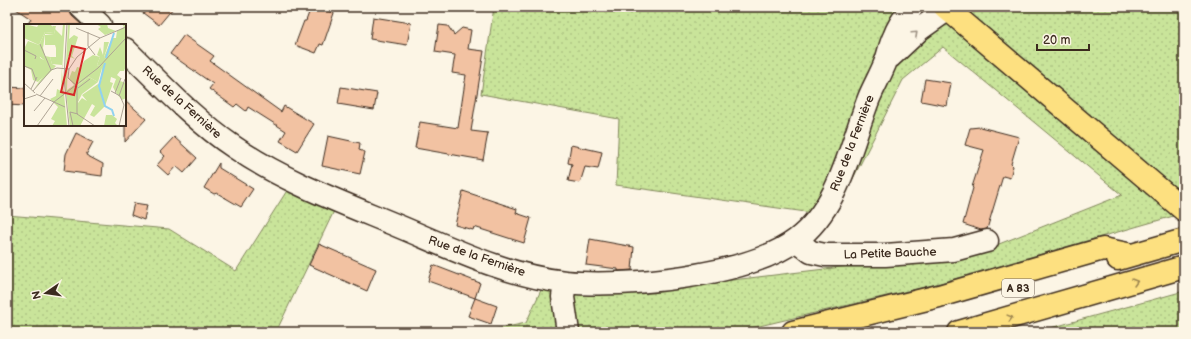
<svg xmlns="http://www.w3.org/2000/svg" width="1191" height="339" font-family="'Balsamiq Sans',sans-serif">
  <defs>
    <pattern id="grass-dots" width="8" height="8" patternUnits="userSpaceOnUse"><rect width="8" height="8" fill="#c9e49a"/><path d="M2 2h.1M6 6h.1" fill="none" stroke="#aec484" stroke-width="1.8" stroke-linecap="round"/></pattern>
  </defs>
  <rect width="100%" height="100%" fill="#fcf5e5"/>
  <filter id="ink" filterUnits="userSpaceOnUse"><feTurbulence type="fractalNoise" baseFrequency=".025" numOctaves="2"/><feDisplacementMap in="SourceGraphic" scale="8" xChannelSelector="R" yChannelSelector="G"/><feConvolveMatrix kernelMatrix="1 2 1 2 8 2 1 2 1" color-interpolation-filters="sRGB"/></filter>
  <g filter="url(#ink)">
    <!-- grass -->
    <path fill="url(#grass-dots)" stroke="#82875c" d="M 494,7 L 1184,7 L 1184,213 L 933,285 L 734,332 L 483,332 L 526,323 L 541,290 L 632,292 L 984,250 L 1122,195 L 943,47 L 903,80 L 834,216 L 616,185 L 619,119 L 481,94 Z
      M 288,189 L 334,211 L 276,332 L 7,332 L 7,215 L 169,229 L 236,271 Z
      M 1184,291 L 1184,332 L 1036,332 Z"/>
    <!-- building -->
    <path fill="#f2c2a2" stroke="#3b2a1e" d="M 13,7 L 67,7 L 72,16 L 82,25 L 27,25 L 31,19 Z
      M 135,7 L 174,7 L 159,25 Z
      M 311,7 L 318,7 L 334,13 L 323,45 L 320,44 L 316,53 L 295,45 L 304,21 L 306,21 Z
      M 373,17 L 411,23 L 407,45 L 370,39 Z
      M 439,25 L 448,26 L 454,35 L 462,28 L 471,30 L 468,49 L 484,51 L 471,131 L 488,133 L 483,160 L 415,148 L 420,122 L 458,128 L 466,75 L 452,73 L 455,55 L 435,52 Z
      M 184,35 L 214,56 L 210,61 L 281,112 L 284,106 L 314,124 L 297,151 L 280,141 L 286,131 L 248,107 L 246,111 L 237,104 L 234,107 L 209,89 L 213,84 L 170,54 Z
      M 925,79 L 951,83 L 947,106 L 921,101 Z
      M 7,87 L 25,88 L 25,106 L 7,105 Z
      M 341,87 L 377,93 L 374,110 L 338,104 Z
      M 125,100 L 146,119 L 125,142 Z
      M 980,127 L 1019,137 L 1011,164 L 1013,166 L 1010,178 L 1003,176 L 987,229 L 981,230 L 963,224 L 973,188 L 972,187 L 984,150 L 965,145 L 970,128 Z
      M 76,133 L 93,142 L 86,155 L 103,164 L 102,176 L 64,171 L 66,154 Z
      M 328,136 L 360,143 L 359,150 L 365,152 L 360,174 L 322,166 Z
      M 174,137 L 197,158 L 184,173 L 176,166 L 168,175 L 157,165 L 165,156 L 160,152 Z
      M 571,145 L 602,152 L 598,169 L 585,167 L 580,183 L 568,181 L 572,164 L 568,163 Z
      M 219,163 L 219,168 L 253,189 L 241,207 L 217,193 L 214,194 L 204,188 Z
      M 463,191 L 517,209 L 516,213 L 531,218 L 524,243 L 474,227 L 473,230 L 455,225 Z
      M 134,203 L 147,205 L 144,220 L 131,215 Z
      M 590,239 L 634,247 L 632,270 L 618,271 L 618,269 L 586,265 Z
      M 319,244 L 376,269 L 367,291 L 309,265 Z
      M 433,265 L 480,283 L 475,298 L 428,281 Z
      M 475,298 L 497,306 L 491,324 L 468,316 Z"/>
    <g fill="none" stroke-linecap="round" stroke-linejoin="round">
      <!-- minor casing -->
      <g stroke="#3b2a1e" stroke-width="25">
        <path id="minor" d="M 81,7 L 100,25
          M 125,49 C 160,83 194,120 234,147 C 283,181 343,203 398,226 C 451,248 507,276 565,282 C 625,288 748,276 796,240 C 840,207 850,146 869,98 C 874,86 881,74 886,61 C 889,53 890,45 894,37 C 898,26 905,16 912,7
          M 890,57 L 920,29 L 951,7
          M 796,240 L 811,252 L 825,255 L 885,255 L 954,250 L 987,241
          M 565,282 L 563,297 L 568,332"/>
      </g>
      <!-- major casing -->
      <g stroke="#3b2a1e" stroke-width="25">
        <path id="major" d="M 945,7 L 1184,210"/>
      </g>
      <!-- highway casing -->
      <g stroke="#3b2a1e" stroke-width="25">
        <path id="highway" d="M 1118,259 L 1184,240
          M 793,332 L 939,296 L 1103,249 L 1132,255
          M 959,332 L 1184,267"/>
      </g>
      <!-- minor -->
      <use href="#minor" stroke="#fcf5e5" stroke-width="22"/>
      <!-- major -->
      <use href="#major" stroke="#fde080" stroke-width="22"/>
      <!-- highway -->
      <use href="#highway" stroke="#fde080" stroke-width="22"/>
    </g>
    <!-- one-way arrows -->
    <defs><path id="oneway-chevron" d="M-2-3.5L2.5 0L-2 3.5" fill="none" stroke-width="1.6" stroke-linecap="round" stroke-linejoin="round"/></defs>
    <use stroke="#9c9082" href="#oneway-chevron" transform="translate(915 34) rotate(-43)"/>
    <g stroke="#9c854f">
      <use href="#oneway-chevron" transform="translate(1135 282) rotate(-16)"/>
      <use href="#oneway-chevron" transform="translate(1010 318) rotate(-15)"/>
    </g>
  </g>
  <g text-anchor="middle" stroke-width="3" stroke-linejoin="round" paint-order="stroke">
    <!-- shield labels -->
    <rect fill="#fcf5e5" stroke="#75675a" stroke-width="1" x="1002" y="279" width="32" height="18" rx="3"/>
    <g font-size="11" font-weight="bold" fill="#3b2a1e">
      <text x="1018" y="292">A 83</text>
    </g>
    <!-- street labels -->
    <g font-size="12" fill="#3b2a1e" stroke="#fcf5e5">
      <text transform="translate(182 102) rotate(42)" y="4">Rue de la Fernière</text>
      <text transform="translate(852 143) rotate(-69)" y="4">Rue de la Fernière</text>
      <text transform="translate(890 253) rotate(-2)" y="4">La Petite Bauche</text>
      <text transform="translate(477 256) rotate(19)" y="4">Rue de la Fernière</text>
    </g>
  </g>
  <!-- overview -->
  <g transform="translate(24 24)">
    <rect width="102" height="102" fill="#fcf5e5"/>
    <path d="M 0,0 L 13,3 L 15,0 L 25,0 L 31,4 L 29,9 L 21,8 L 15,21 L 0,14 ZM 39,0 L 41,0 L 38,48 L 43,102 L 28,102 L 31,97 L 27,95 L 34,83 L 26,75 L 32,72 L 33,65 L 37,67 L 38,41 L 28,40 L 26,33 L 32,33 L 32,24 L 31,21 L 21,21 L 21,11 L 30,10 L 31,5 L 38,12 ZM 44,0 L 46,0 L 45,15 L 50,11 L 54,13 L 48,32 L 51,35 L 44,32 L 43,66 L 50,61 L 45,55 L 48,47 L 51,48 L 53,43 L 57,44 L 60,37 L 69,31 L 76,33 L 73,41 L 75,42 L 82,35 L 80,33 L 88,14 L 92,14 L 93,7 L 100,3 L 98,0 L 102,0 L 102,42 L 100,47 L 96,47 L 93,51 L 97,54 L 94,64 L 92,69 L 89,63 L 92,55 L 87,53 L 86,58 L 89,59 L 81,82 L 70,93 L 66,91 L 71,82 L 68,80 L 56,102 L 46,102 L 41,59 ZM 78,44 L 77,58 L 58,71 L 63,77 L 58,74 L 54,79 L 54,61 L 65,53 L 74,58 ZM 72,0 L 83,0 L 84,4 L 92,7 L 81,11 L 74,5 L 77,3 ZM 82,91 L 88,91 L 93,95 L 91,99 L 94,102 L 80,102 Z" fill="#c9e49a" fill-rule="evenodd"/>
    <path d="M 29,2 L 32,2 L 30,10 L 21,10 L 19,24 L 21,32 L 26,33 L 28,40 L 32,42 L 10,65 L 22,48 L 20,36 L 15,32 L 15,21 L 21,8 L 29,9 ZM 80,18 L 85,18 L 80,33 L 83,35 L 75,42 L 73,41 L 76,33 L 73,31 L 76,23 L 79,31 ZM 96,57 L 102,59 L 102,74 L 98,76 L 92,69 Z" fill="#c9e49a"/>
    <path d="M 65,53 L 74,58 L 58,70 L 53,80 L 54,61 Z" fill="#c9e49a"/>
    <path d="M 4,17 L 15,21 L 16,34 L 22,37 L 26,45 L 14,58 L 9,56 L 7,46 L 0,42 L 0,25 Z" fill="#c9e49a"/>
    <path fill="none" stroke="#90d2f1" stroke-width="2" d="M 82,34 L 90,9M 81,39 L 75,62 L 81,82 L 88,86 L 90,92"/>
    <path fill="none" stroke="#afa495" stroke-width="1" d="M 43,0 L 40,54 L 45,102M 52,4 L 76,14M 64,8 L 64,22 L 71,31M 16,20 L 27,46M 0,26 L 12,32 L 11,35M 0,42 L 8,45 L 12,56M 0,59 L 11,69M 54,64 L 66,55M 7,65 L 13,53M 9,67 L 27,46 L 33,44 L 45,45M 87,67 L 96,72 L 100,81 L 95,102M 91,69 L 97,54M 12,70 L 41,83M 16,72 L 29,55M 95,72 L 101,55M 0,75 L 12,71M 10,87 L 21,74M 13,102 L 30,78 L 74,44 L 102,14M 49,102 L 46,88 L 54,90M 71,102 L 53,90 L 53,62 L 44,54 L 45,45 L 53,33 L 76,14 L 102,3"/>
    <path fill="#d62828" fill-opacity="0.15" stroke="#d62828" stroke-width="2" d="M 48,22 L 61,25 L 50,71 L 37,68 Z"/>
    <rect width="102" height="102" fill="none" stroke="#3b2a1e" stroke-width="2"/>
  </g>
  <!-- margin -->
  <rect width="1191" height="339" fill="none" stroke="#fcf5e5" stroke-width="24"/>
  <rect x="12" y="12" width="1167" height="315" fill="none" stroke="#3b2a1e" stroke-width="1.5" filter="url(#ink)"/>
  <!-- north arrow -->
  <g transform="translate(46 293) rotate(257)" stroke="#fcf5e5" stroke-width="3" paint-order="stroke">
  <path d="M0-3L7 15L0 10L-7 15Z" fill="#3b2a1e"/>
  <text y="-6" font-size="11" font-weight="bold" text-anchor="middle" fill="#3b2a1e">N</text>
  </g>
  <!-- scale -->
  <path d="M1037 44v6h52v-6" fill="none" stroke="#3b2a1e" stroke-width="2"/>
  <text x="1043" y="44" font-size="12" fill="#3b2a1e" stroke="#fcf5e5" stroke-width="3" paint-order="stroke">20 m</text>
</svg>
